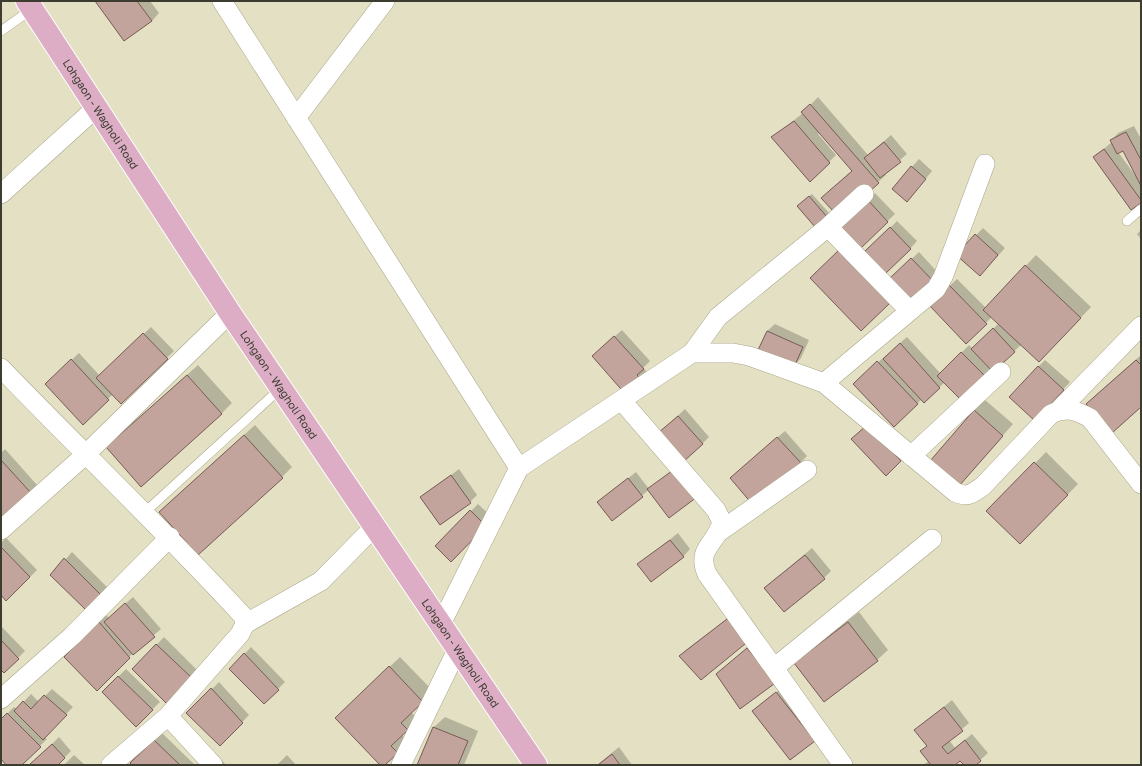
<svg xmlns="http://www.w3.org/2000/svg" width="1142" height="766" font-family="'Golos Text',sans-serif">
  <rect width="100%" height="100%" fill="#e4e0c3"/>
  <!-- shadow -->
  <path fill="#0003" fill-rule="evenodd" d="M 96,1 L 150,1 L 159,13 L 152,21 Z
    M 818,97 L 868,155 L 891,135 L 907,154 L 885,173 L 886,175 L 868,191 L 830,190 L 853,170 L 820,133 L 818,134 L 836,155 L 810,181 L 773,137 L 803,113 Z
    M 1134,126 L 1141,139 L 1141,202 L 1094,157 L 1112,142 L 1111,141 L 1118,133 ZM 1123,150 L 1136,174 L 1135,175 L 1118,152 Z
    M 919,159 L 932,171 L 914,193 L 893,188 Z
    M 875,193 L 895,214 L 859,248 L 889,280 L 919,252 L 941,276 L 912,303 L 901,291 L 861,329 L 812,278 L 852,238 L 840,226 Z
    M 812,194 L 829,213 L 826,217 L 802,202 Z
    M 897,221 L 917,241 L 910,249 L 866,252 Z
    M 983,228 L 1005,248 L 987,268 L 957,255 Z
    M 1141,230 L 1141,239 L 1137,234 Z
    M 1036,255 L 1091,307 L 1050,350 L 1022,344 L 962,399 L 945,382 L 924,402 L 921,400 L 894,425 L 861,377 L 907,337 L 941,374 L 969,345 L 973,349 L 999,323 L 992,317 L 966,342 L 930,305 L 957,279 L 986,308 Z
    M 775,324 L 809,340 L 801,358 L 794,366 L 759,350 L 767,331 Z
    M 151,327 L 174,351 L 121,402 L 113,394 L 84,423 L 46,384 L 79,353 L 100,376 Z
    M 622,330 L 650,361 L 643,368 L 649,374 L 642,381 L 600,349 Z
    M 1141,355 L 1141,406 L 1087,404 L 1097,394 Z
    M 1045,360 L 1070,382 L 1042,412 L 1038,367 Z
    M 198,365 L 232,403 L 221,414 L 118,437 Z
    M 985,400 L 1013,424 L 959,485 L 974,411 Z
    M 685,409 L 709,437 L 702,444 L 659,433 Z
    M 255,425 L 292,467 L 282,477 L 170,502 Z
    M 785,431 L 807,456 L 800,463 L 738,471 Z
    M 5,449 L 37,485 L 1,518 L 1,453 Z
    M 1046,452 L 1078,484 L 1020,543 L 988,511 Z
    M 683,462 L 612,520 L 598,502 L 636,472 L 649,489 Z
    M 459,469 L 477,495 L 470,502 L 422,497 Z
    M 478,504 L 493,518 L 436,546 Z
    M 678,533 L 690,549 L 683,557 L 639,564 Z
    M 6,538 L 37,570 L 30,577 L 1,594 L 1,543 Z
    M 812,548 L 831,571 L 824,578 L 773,581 Z
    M 72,552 L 108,588 L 87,610 L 52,575 Z
    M 133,597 L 161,629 L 133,653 L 97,690 L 66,657 L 106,615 L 109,618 Z
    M 859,612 L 888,650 L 877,660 L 806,653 Z
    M 735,613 L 752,636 L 680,656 L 687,649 Z
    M 1,626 L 25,651 L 4,672 L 2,670 L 1,671 Z
    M 164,637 L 199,672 L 168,703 L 133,669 Z
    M 251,647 L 285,682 L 264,703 L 230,669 Z
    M 400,657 L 433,691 L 411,712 L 418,719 L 402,735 L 408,741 L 381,765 L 347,707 Z
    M 126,669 L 160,702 L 136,726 L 103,692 Z
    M 219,682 L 249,715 L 220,745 L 188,713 Z
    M 784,686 L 821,733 L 791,758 L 754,711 Z
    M 52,689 L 73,707 L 44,737 L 47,739 L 21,765 L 7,765 L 1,758 L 1,720 L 14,707 L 17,709 L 31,694 L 39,702 Z
    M 952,700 L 969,723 L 949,740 L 955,748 L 972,734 L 988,753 L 975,765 L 965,765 L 960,759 L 953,765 L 923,765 L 929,761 L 921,751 L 928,745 L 916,730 Z
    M 445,717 L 478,731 L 464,765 L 418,765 L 434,727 Z
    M 162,733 L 195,765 L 128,765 L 132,762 Z
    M 59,737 L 71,751 L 57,765 L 31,765 Z
    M 619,747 L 632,765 L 597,765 Z
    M 216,754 L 226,765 L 204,765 Z
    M 74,755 L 85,765 L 64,765 Z
    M 287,755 L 296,765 L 277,765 Z"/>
  <!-- building -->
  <path fill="#c3a49d" stroke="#775b55" d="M 95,1 L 137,1 L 152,21 L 124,41 Z
    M 810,104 L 879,183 L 868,193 L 834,212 L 821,198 L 852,171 L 801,112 Z
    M 794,121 L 830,163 L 810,182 L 771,137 Z
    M 1126,132 L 1141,160 L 1141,186 L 1123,151 L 1117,154 L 1110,140 Z
    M 884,142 L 901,162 L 880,178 L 864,158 Z
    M 1104,149 L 1141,200 L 1141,203 L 1131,210 L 1093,157 Z
    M 911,166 L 926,179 L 907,202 L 892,189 Z
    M 809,196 L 827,217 L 815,227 L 797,206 Z
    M 867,199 L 888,222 L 861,248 L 839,226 Z
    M 890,227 L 911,249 L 885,274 L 864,252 Z
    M 975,234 L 998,255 L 980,276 L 956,255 Z
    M 840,249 L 890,303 L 861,331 L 810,278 Z
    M 911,258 L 935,283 L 912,305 L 889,279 Z
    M 1025,265 L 1081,318 L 1039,362 L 983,310 Z
    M 949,285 L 987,324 L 966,344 L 929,305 Z
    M 993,328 L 1015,352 L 993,372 L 971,349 Z
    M 767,331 L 803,347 L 794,367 L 758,350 Z
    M 143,333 L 168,359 L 121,404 L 96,378 Z
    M 614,336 L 644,369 L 637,375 L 643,382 L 627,396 L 592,356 Z
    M 900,343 L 940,388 L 924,403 L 883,359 Z
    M 961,352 L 986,377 L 962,401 L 937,376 Z
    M 71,359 L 109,400 L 83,425 L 45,384 Z
    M 1136,360 L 1141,365 L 1141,407 L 1112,433 L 1086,404 Z
    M 877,361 L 918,404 L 894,427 L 853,384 Z
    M 1038,366 L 1064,390 L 1035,421 L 1009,397 Z
    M 187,375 L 222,414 L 141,487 L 106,447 Z
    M 974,410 L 1003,436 L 959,486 L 930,461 Z
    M 678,416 L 703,444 L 683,462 L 658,433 Z
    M 867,425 L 901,461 L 886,476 L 851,439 Z
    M 244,435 L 283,478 L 198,555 L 159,512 Z
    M 777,437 L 801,463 L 753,505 L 730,478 Z
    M 1,460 L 31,493 L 1,520 Z
    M 1034,462 L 1068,495 L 1020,544 L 986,511 Z
    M 676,468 L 697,497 L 669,518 L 647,489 Z
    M 451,475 L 471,503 L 440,525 L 420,497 Z
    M 628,478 L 643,497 L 612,521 L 597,502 Z
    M 470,510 L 486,526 L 451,562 L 435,546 Z
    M 670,540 L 684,557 L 651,582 L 637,564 Z
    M 1,547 L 30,577 L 6,601 L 1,595 Z
    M 805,555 L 825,579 L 784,612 L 764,588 Z
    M 64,558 L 102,596 L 87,611 L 50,575 Z
    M 125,603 L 155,637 L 133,655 L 104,622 Z
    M 727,619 L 743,627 L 745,644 L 701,680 L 679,656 Z
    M 99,622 L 130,658 L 97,691 L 64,657 Z
    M 848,622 L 878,661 L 824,702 L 794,663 Z
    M 1,640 L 19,659 L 4,673 L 1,670 Z
    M 156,644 L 193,679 L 168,705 L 132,669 Z
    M 747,648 L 774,681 L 774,684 L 740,709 L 716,674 Z
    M 244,653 L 279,690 L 264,704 L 229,669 Z
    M 389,666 L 423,702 L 401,723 L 408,730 L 391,746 L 398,753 L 385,765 L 380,765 L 335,718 Z
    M 118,676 L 153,710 L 136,727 L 102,692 Z
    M 211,688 L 243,723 L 220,746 L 186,713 Z
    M 776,692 L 815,741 L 790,760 L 752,711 Z
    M 44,695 L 67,715 L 43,740 L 14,711 L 23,701 L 31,709 Z
    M 944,707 L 963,731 L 942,747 L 948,754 L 965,740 L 981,761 L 976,765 L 964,765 L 960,761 L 955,765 L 931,765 L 920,751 L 927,746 L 914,730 Z
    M 7,713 L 41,747 L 22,765 L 6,765 L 1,759 L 1,719 Z
    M 433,727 L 468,741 L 458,765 L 417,765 Z
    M 154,740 L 180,765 L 132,765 L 130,763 Z
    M 52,744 L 65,758 L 58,765 L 29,765 Z
    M 612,754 L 620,765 L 598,765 Z"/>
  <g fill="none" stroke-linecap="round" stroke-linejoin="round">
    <!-- service casing -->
    <g stroke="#a8a489" stroke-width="10">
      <path id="service" d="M 1,31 L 32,9
        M 1127,221 L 1141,209
        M 144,513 L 281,388"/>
    </g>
    <!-- minor casing -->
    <g stroke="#a8a489" stroke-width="20">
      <path id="minor" d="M 222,1 L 519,468 L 441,624
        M 296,118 L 385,1
        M 1,194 L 97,107
        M 828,227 L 910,311
        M 692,353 L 718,317 L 828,227 L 864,194
        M 1,368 C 81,451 165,531 243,616 L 245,624 L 240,634 L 168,716 L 111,765
        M 824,383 L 936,289 L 943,277 L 985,164
        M 622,401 L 716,510 L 722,522 C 716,545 696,548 707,574 L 843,765
        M 1060,409 L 1141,326
        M 911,456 L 1001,372
        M 519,468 L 692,353 L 733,353 L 749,356 L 824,383 L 955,492 C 968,498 971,494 983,486 L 1051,414 C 1066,407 1076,410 1090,418 L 1141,484
        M 1,530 L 85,455 L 230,313
        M 719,532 L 807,470
        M 245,624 L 321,581 L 375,526
        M 774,668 L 932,539
        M 1,699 L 72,636 L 170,537
        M 168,716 L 213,765
        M 401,765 L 458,648"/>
    </g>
    <!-- primary casing -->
    <g stroke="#fff" stroke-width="24">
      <g id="primary">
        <path id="s1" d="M 27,1 L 230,313 L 536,765"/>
      </g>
    </g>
    <!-- service -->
    <use href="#service" stroke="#fff" stroke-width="9"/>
    <!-- minor -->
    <use href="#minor" stroke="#fff" stroke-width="19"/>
    <!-- primary -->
    <use href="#primary" stroke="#dcadc5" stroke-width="22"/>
  </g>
  <g text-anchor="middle" stroke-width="3" stroke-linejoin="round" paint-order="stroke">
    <!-- street labels -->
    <g font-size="11" fill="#3d3c30" stroke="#fff">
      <text dy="4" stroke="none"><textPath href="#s1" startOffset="135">Lohgaon - Wagholi Road</textPath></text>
      <text dy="4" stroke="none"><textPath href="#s1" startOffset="459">Lohgaon - Wagholi Road</textPath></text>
      <text dy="4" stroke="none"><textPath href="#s1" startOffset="783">Lohgaon - Wagholi Road</textPath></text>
    </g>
  </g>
  <!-- border -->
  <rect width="1142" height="766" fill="none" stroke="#3d3c30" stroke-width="4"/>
</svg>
